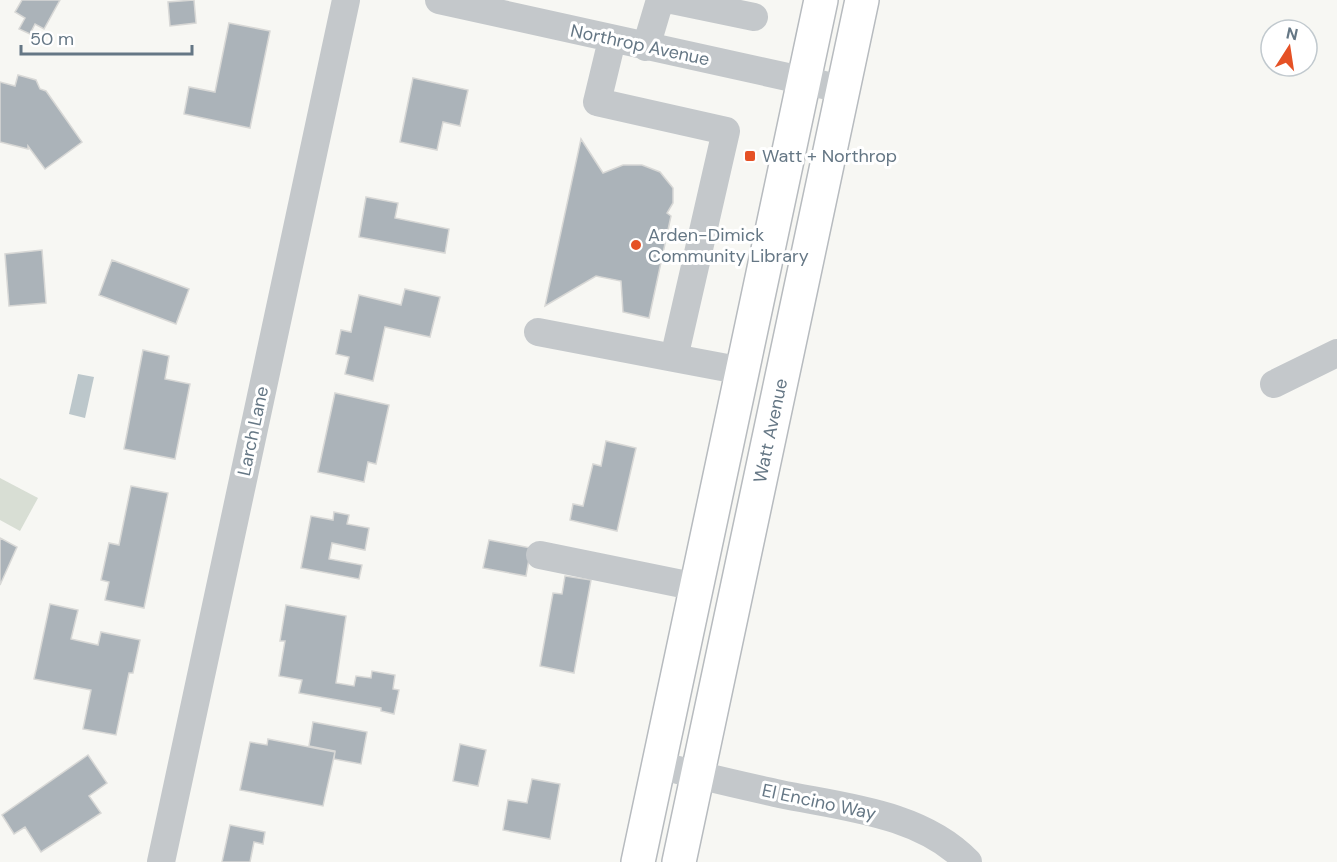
<svg xmlns="http://www.w3.org/2000/svg" width="1337" height="862" font-family="'DM Sans',sans-serif">
  <rect width="100%" height="100%" fill="#f7f7f3"/>
  <!-- green -->
  <path fill="#d8ded4" d="M 0,478 L 38,498 L 20,531 L 0,520 Z"/>
  <!-- water -->
  <path fill="#bcc7cb" d="M 78,374 L 94,377 L 85,418 L 69,414 Z"/>
  <!-- building -->
  <path fill="#abb3b9" stroke="#d8d8d6" stroke-width="1.5" d="M 22,0 L 60,0 L 44,29 L 35,24 L 30,34 L 19,29 L 25,18 L 15,12 Z
    M 194,0 L 196,23 L 170,26 L 168,2 Z
    M 229,23 L 270,31 L 250,128 L 184,114 L 189,87 L 215,92 Z
    M 18,75 L 36,80 L 40,89 L 46,91 L 82,142 L 45,169 L 28,146 L 28,149 L 0,142 L 0,82 L 15,86 Z
    M 413,78 L 468,90 L 460,126 L 443,122 L 437,150 L 400,142 Z
    M 581,139 L 603,173 L 623,165 L 642,165 L 660,172 L 673,188 L 673,203 L 667,213 L 671,216 L 649,318 L 623,312 L 621,281 L 596,276 L 545,306 Z
    M 366,197 L 398,203 L 395,218 L 449,229 L 445,253 L 359,237 Z
    M 42,250 L 46,303 L 9,306 L 5,254 Z
    M 112,260 L 189,289 L 176,324 L 99,295 Z
    M 405,289 L 440,297 L 430,337 L 385,327 L 373,381 L 345,374 L 349,357 L 336,354 L 341,330 L 351,332 L 359,295 L 401,305 Z
    M 143,350 L 169,356 L 165,379 L 190,384 L 175,459 L 124,449 Z
    M 335,393 L 389,405 L 376,464 L 368,462 L 364,482 L 318,472 Z
    M 606,441 L 636,448 L 617,531 L 570,520 L 573,504 L 583,506 L 593,464 L 601,466 Z
    M 131,486 L 168,493 L 144,608 L 105,600 L 109,582 L 101,580 L 109,543 L 119,545 Z
    M 334,512 L 349,515 L 347,524 L 369,528 L 365,550 L 332,543 L 329,559 L 362,565 L 359,579 L 301,568 L 311,516 L 333,520 Z
    M 0,538 L 17,547 L 0,585 Z
    M 489,540 L 531,548 L 526,576 L 483,568 Z
    M 565,576 L 591,580 L 574,673 L 540,666 L 553,593 L 562,594 Z
    M 50,604 L 78,610 L 71,639 L 98,645 L 101,632 L 140,640 L 133,673 L 129,673 L 116,735 L 83,729 L 91,690 L 34,679 Z
    M 286,605 L 346,616 L 336,683 L 354,686 L 356,676 L 371,678 L 372,671 L 395,675 L 393,689 L 399,690 L 394,714 L 381,711 L 381,708 L 299,693 L 302,680 L 279,676 L 285,641 L 280,641 Z
    M 313,722 L 367,732 L 361,764 L 334,759 L 335,751 L 309,746 Z
    M 268,739 L 335,752 L 323,806 L 240,790 L 250,742 L 267,745 Z
    M 460,744 L 486,750 L 478,786 L 453,781 Z
    M 88,755 L 107,783 L 89,796 L 101,813 L 41,852 L 25,827 L 14,834 L 2,815 Z
    M 532,779 L 560,784 L 550,839 L 503,830 L 508,800 L 527,803 Z
    M 230,825 L 265,832 L 263,844 L 254,842 L 250,862 L 222,862 Z"/>
  <g fill="none" stroke-linecap="round" stroke-linejoin="round">
    <!-- major casing -->
    <g stroke="#b7bbbf" stroke-width="36">
      <g id="major">
        <path d="M 638,862 L 821,0"/>
        <path id="s1" d="M 679,862 L 862,0"/>
      </g>
    </g>
    <!-- minor -->
    <path stroke="#c4c8cb" stroke-width="28" d="M 439,0 L 842,89
      M 672,0 L 754,17
      M 612,40 L 597,102 L 726,131 L 674,358 L 743,371
      M 646,47 L 660,0
      M 538,332 L 674,358
      M 1274,384 L 1337,353
      M 540,555 L 697,587
      M 659,765 C 699,776 740,785 780,794 C 843,807 921,813 968,862
      M 161,862 L 346,0"/>
    <!-- major -->
    <use href="#major" stroke="#fff" stroke-width="33"/>
  </g>
  <!-- markers -->
  <g fill="#e55125" stroke="#fff" stroke-width="2">
    <rect x="744" y="150" width="12" height="12" rx="3"/>
    <circle cx="636" cy="245" r="6"/>
  </g>
  <g text-anchor="middle" stroke-width="6" stroke-linejoin="round" paint-order="stroke">
    <!-- street labels -->
    <g font-size="18" fill="#657785" stroke="#fff">
      <text transform="translate(640 45) rotate(12)" y="6">Northrop Avenue</text>
      <text transform="translate(253 431) rotate(-78)" y="6">Larch Lane</text>
      <text dy="6" stroke="none"><textPath href="#s1" startOffset="441">Watt Avenue</textPath></text>
      <text transform="translate(819 802) rotate(12)" y="6">El Encino Way</text>
    </g>
    <!-- poi labels -->
    <g font-size="18" fill="#657785" stroke="#fff" text-anchor="start">
      <text x="762" y="162">Watt + Northrop</text>
      <text x="648" y="241">Arden-Dimick<tspan x="648" dy="21">Community Library</tspan></text>
    </g>
  </g>
  <!-- north arrow -->
  <g transform="translate(1289 48) rotate(12)"><circle r="28" fill="#ffffff" stroke="#c1c9ce" stroke-width="1.5"/>
  <path d="M0-4.5L10 22L0 15L-10 22Z" fill="#e55125"/>
  <text y="-9" font-size="16" font-weight="bold" text-anchor="middle" fill="#657785">N</text>
  </g>
  <!-- scale -->
  <path d="M21 45v9h171v-9" fill="none" stroke="#657785" stroke-width="3"/>
  <text x="30" y="45" font-size="18" fill="#657785" stroke="#ffffff" stroke-width="4.5" paint-order="stroke">50 m</text>
</svg>
